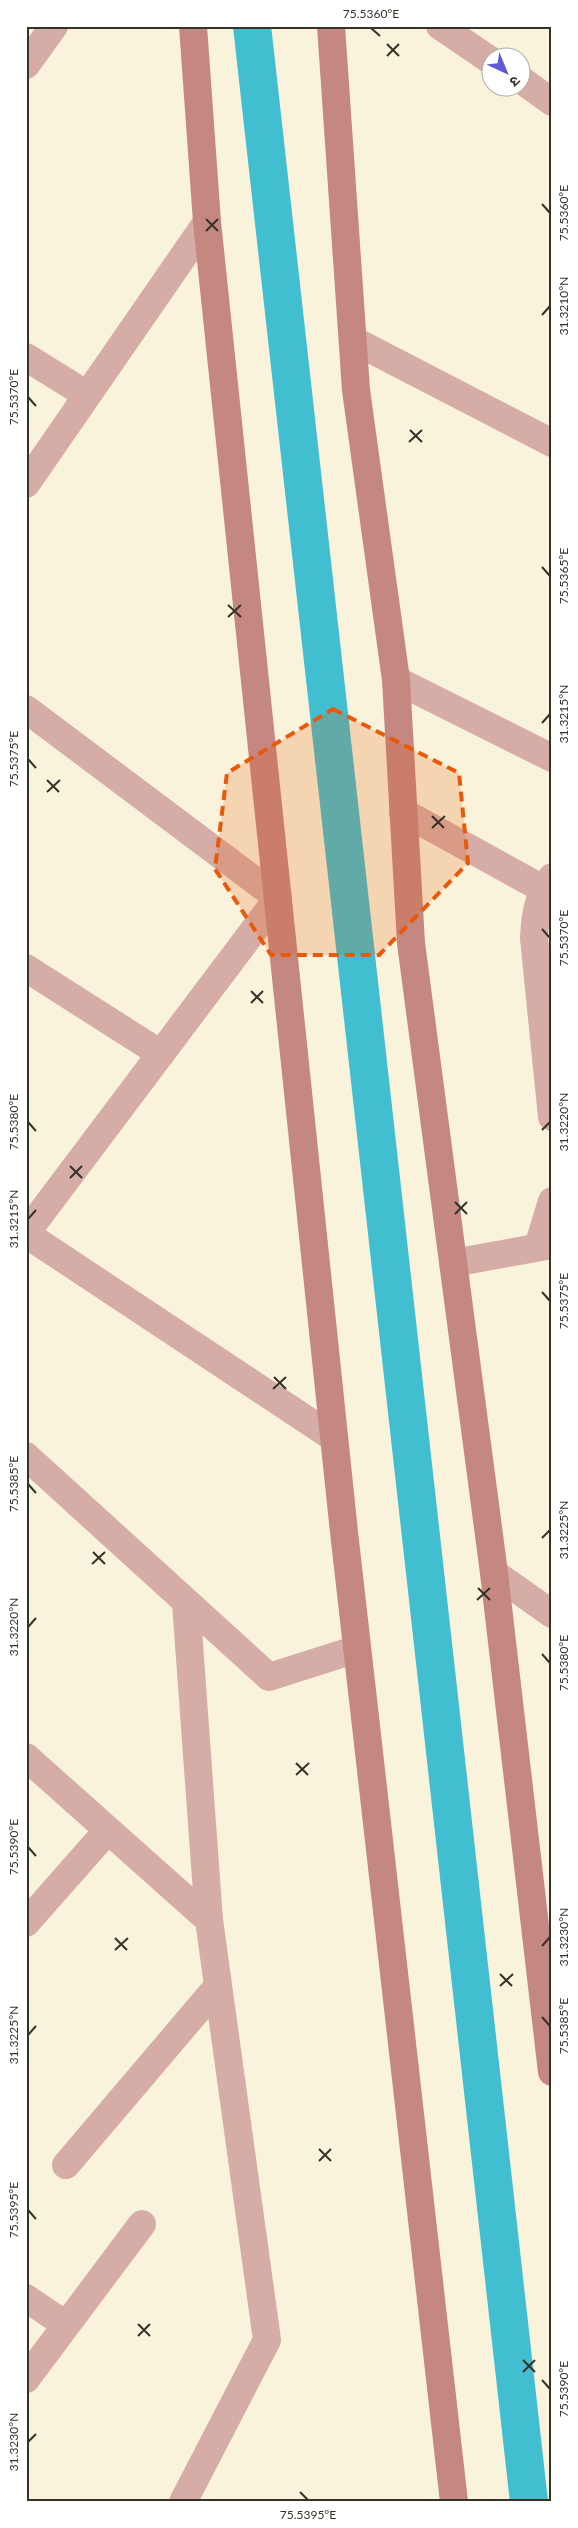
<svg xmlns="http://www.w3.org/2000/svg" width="578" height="2528" font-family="Lato,'Noto Sans Devanagari',sans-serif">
  <rect width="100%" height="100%" fill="#f9f3dc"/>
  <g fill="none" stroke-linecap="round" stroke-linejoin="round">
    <!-- canal -->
    <path stroke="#41becf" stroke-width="38" d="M 252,26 L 529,2502"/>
    <!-- street -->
    <path stroke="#d5aca6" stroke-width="28" d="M 440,26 L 490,60
      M 26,65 L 54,26
      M 520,79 L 552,102
      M 353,340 L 552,443
      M 26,357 L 87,395
      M 26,484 L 207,222
      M 396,680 L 552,758
      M 26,709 L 278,898 L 26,1233
      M 403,812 L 543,889
      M 552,877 C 538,896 535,915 534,938 L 552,1117
      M 26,968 L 161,1054
      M 26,1234 L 334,1438
      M 538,1247 L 552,1201
      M 453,1263 L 552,1245
      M 26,1456 L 269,1677 L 357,1649
      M 494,1573 L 552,1614
      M 26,1757 L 209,1920
      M 26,1923 L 108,1830
      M 66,2165 L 218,1986
      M 26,2298 L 66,2325
      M 26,2379 L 142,2224
      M 183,2502 L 267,2340 L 209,1920 L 186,1603"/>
    <!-- secondary -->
    <path stroke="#c48881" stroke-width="28" d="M 193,26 L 207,222 L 344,1532 L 454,2502
      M 331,26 L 356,390 L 396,680 L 411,943 L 494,1573 L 552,2072"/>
  </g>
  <!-- marked area -->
  <path fill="#e8590c" fill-opacity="0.2" stroke="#e8590c" stroke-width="4" stroke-dasharray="10 6" stroke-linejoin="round" d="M 333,709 L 459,773 L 468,863 L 379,955 L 271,955 L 215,869 L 227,773 Z"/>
  <!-- ticks -->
  <path fill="none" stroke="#343229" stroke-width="2" d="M 371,28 L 380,36M 387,44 L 399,56M 387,56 L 399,44M 542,204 L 550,213M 206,219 L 218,231M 206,231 L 218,219M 542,315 L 550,306M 28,397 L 36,406M 410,430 L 422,442M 409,442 L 422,430M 542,567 L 550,576M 228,605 L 241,617M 228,617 L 241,605M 542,723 L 550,714M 28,759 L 36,768M 47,780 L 59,792M 47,792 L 60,780M 432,816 L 444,828M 432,828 L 445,816M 542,929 L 550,938M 251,991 L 263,1003M 251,1003 L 263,991M 28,1122 L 36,1131M 542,1130 L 550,1122M 70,1166 L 82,1178M 70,1178 L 82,1166M 455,1202 L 467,1214M 455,1214 L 467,1202M 28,1219 L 36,1210M 542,1292 L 550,1301M 274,1377 L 286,1389M 273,1389 L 286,1377M 28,1484 L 36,1493M 542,1538 L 550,1530M 93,1552 L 105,1564M 92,1564 L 105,1552M 478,1588 L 490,1600M 477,1600 L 490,1588M 28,1627 L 36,1618M 542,1654 L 550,1663M 296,1763 L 308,1775M 296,1775 L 309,1763M 28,1847 L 36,1856M 115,1938 L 127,1950M 542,1946 L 550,1937M 115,1950 L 128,1938M 500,1974 L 512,1986M 500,1986 L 513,1974M 542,2017 L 550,2026M 28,2035 L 36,2026M 319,2149 L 331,2161M 319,2161 L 331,2149M 28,2210 L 36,2219M 138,2324 L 150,2336M 138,2336 L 150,2324M 523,2360 L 535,2372M 523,2372 L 535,2360M 542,2380 L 550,2389M 28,2442 L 36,2434M 300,2492 L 308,2500"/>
  <!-- border -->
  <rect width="578" height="2528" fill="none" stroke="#ffffff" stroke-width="55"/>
  <!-- north arrow -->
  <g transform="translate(506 72) rotate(136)"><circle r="24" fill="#ffffff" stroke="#aeada9"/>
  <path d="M0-4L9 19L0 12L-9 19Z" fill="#5e5ad3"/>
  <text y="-8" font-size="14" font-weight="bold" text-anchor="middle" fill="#343229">उ</text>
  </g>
  <rect x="28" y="28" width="522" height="2472" fill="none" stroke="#343229" stroke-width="2"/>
  <g font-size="12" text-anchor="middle" fill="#343229">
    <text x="371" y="18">75.5360°E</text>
    <text transform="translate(564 213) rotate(-90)" y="4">75.5360°E</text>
    <text transform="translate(564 306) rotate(-90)" y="4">31.3210°N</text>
    <text transform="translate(14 397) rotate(-90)" y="4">75.5370°E</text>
    <text transform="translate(564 576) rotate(-90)" y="4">75.5365°E</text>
    <text transform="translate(564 714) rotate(-90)" y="4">31.3215°N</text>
    <text transform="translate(14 759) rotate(-90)" y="4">75.5375°E</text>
    <text transform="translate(564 938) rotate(-90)" y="4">75.5370°E</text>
    <text transform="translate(564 1122) rotate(-90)" y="4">31.3220°N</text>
    <text transform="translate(14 1122) rotate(-90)" y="4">75.5380°E</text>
    <text transform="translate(14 1219) rotate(-90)" y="4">31.3215°N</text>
    <text transform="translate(564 1301) rotate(-90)" y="4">75.5375°E</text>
    <text transform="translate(14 1484) rotate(-90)" y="4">75.5385°E</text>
    <text transform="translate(564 1530) rotate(-90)" y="4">31.3225°N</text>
    <text transform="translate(14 1627) rotate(-90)" y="4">31.3220°N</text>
    <text transform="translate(564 1663) rotate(-90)" y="4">75.5380°E</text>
    <text transform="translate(14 1847) rotate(-90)" y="4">75.5390°E</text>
    <text transform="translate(564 1937) rotate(-90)" y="4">31.3230°N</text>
    <text transform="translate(564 2026) rotate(-90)" y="4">75.5385°E</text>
    <text transform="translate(14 2035) rotate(-90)" y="4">31.3225°N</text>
    <text transform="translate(14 2210) rotate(-90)" y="4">75.5395°E</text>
    <text transform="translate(564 2389) rotate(-90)" y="4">75.5390°E</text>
    <text transform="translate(14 2442) rotate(-90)" y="4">31.3230°N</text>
    <text x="308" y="2519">75.5395°E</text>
  </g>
</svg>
